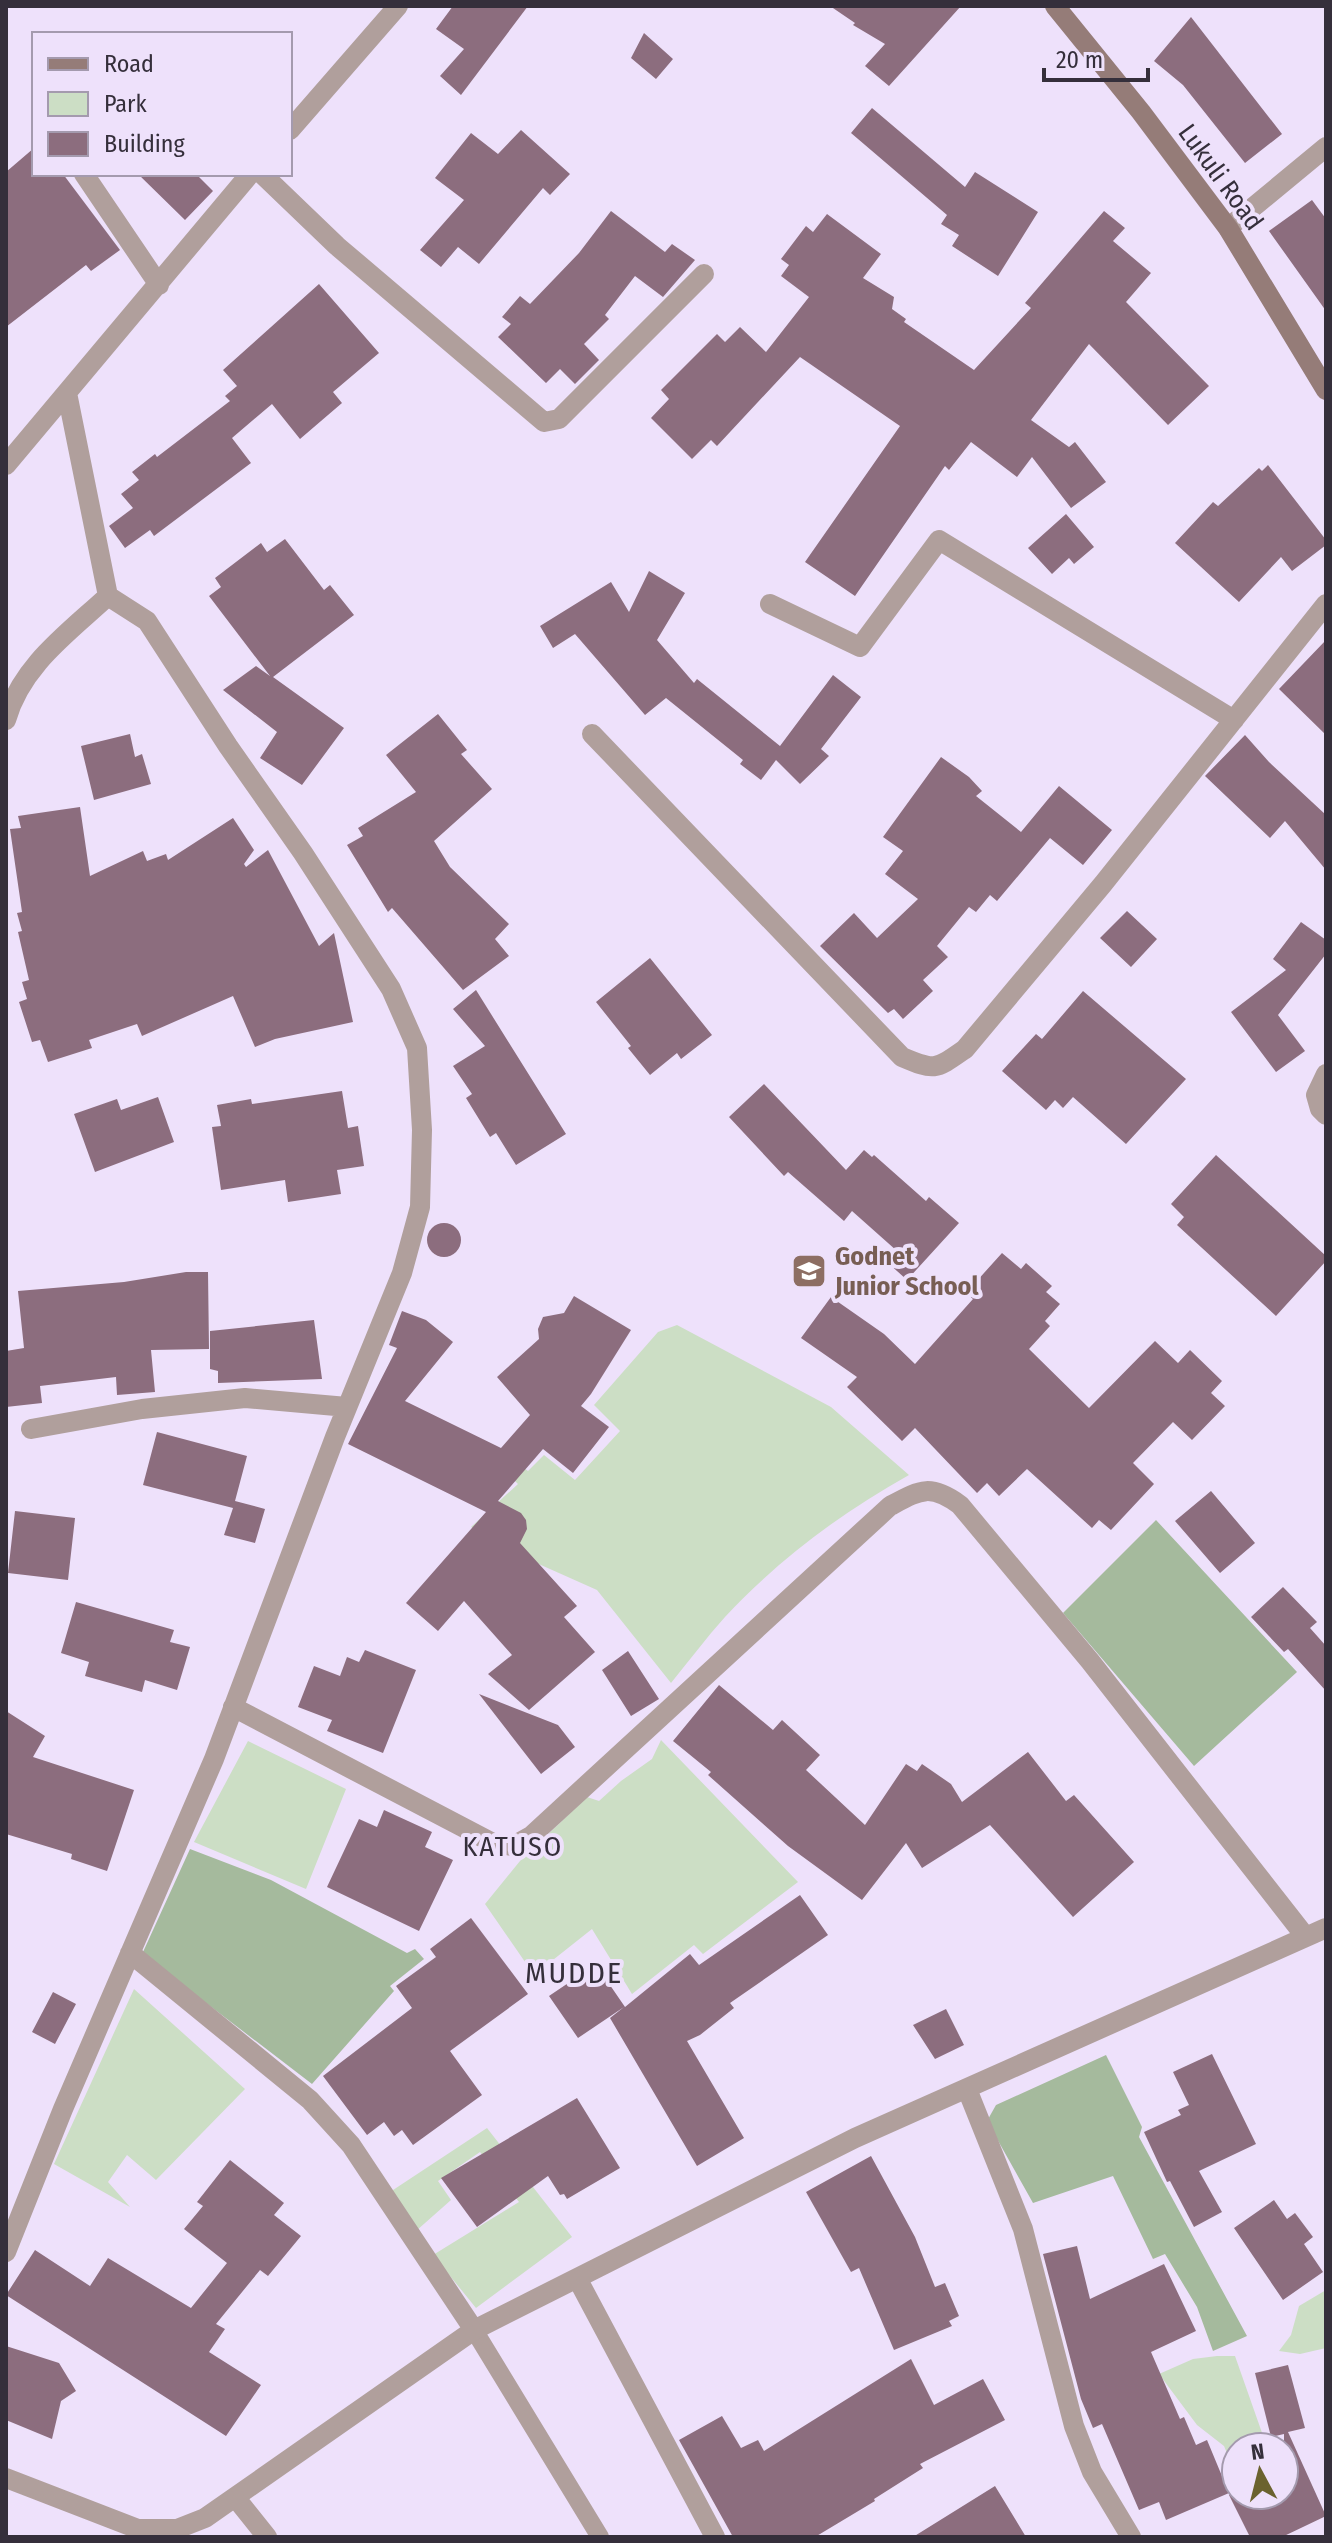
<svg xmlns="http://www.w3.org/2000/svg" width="1332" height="2543" font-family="'Fira Sans Condensed',sans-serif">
  <rect width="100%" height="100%" fill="#eee1fb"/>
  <!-- green -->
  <path fill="#ccdec5" d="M 677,1325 L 831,1407 L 909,1475 C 841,1513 779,1559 725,1617 C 706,1638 689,1661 671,1683 L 597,1590 L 523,1557 L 471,1527 L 518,1484 L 502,1468 L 511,1458 L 528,1471 L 544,1455 L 575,1480 L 620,1431 L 594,1405 L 658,1332 Z
    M 661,1740 L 798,1882 L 703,1954 L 694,1945 L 632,1994 L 592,1929 L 534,1975 L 485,1904 L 520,1861 L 587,1797 L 599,1801 L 621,1781 L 652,1759 Z
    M 248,1741 L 346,1789 L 306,1889 L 194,1842 Z
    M 134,1989 L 245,2089 L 156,2180 L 127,2155 L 108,2182 L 130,2207 L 54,2164 Z
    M 487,2128 L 572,2237 L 476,2308 L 433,2255 L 519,2202 L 480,2152 L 438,2181 L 451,2200 L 416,2231 L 390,2192 Z
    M 1326,2290 L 1326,2348 L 1300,2354 L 1279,2351 L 1291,2335 L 1299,2306 Z
    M 1217,2356 L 1235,2356 L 1267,2447 L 1236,2447 L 1234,2470 L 1224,2446 L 1197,2425 L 1159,2374 L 1193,2359 Z"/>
  <!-- forest -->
  <path fill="#a5ba9d" d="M 1156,1520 L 1297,1672 L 1194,1766 L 1063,1613 Z
    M 190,1849 L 271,1880 L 407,1953 L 415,1949 L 424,1959 L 390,1986 L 394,1991 L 312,2084 L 163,1970 L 143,1952 Z
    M 1106,2055 L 1142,2127 L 1139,2137 L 1247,2336 L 1213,2351 L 1197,2307 L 1165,2254 L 1153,2259 L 1113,2176 L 1033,2203 L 987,2121 L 996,2105 Z"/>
  <!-- building -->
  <path fill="#8c6d7e" d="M 453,6 L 528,6 L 461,95 L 440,76 L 464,49 L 436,29 Z
    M 830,6 L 961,6 L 889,86 L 865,66 L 885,44 L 853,25 L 855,23 Z
    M 1191,17 L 1282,134 L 1245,163 L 1183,85 L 1154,61 Z
    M 644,33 L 673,59 L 656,79 L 631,58 Z
    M 872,108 L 965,187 L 975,172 L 1038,212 L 998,276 L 952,246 L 959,235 L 941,224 L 947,215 L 851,133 Z
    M 521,130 L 570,174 L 550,195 L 543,188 L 479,264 L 458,247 L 441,267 L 420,250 L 464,200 L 435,178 L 471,133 L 498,154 Z
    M 34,148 L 34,174 L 63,174 L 120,250 L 91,271 L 86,265 L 6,327 L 6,172 Z
    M 138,174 L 196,174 L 213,191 L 185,220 Z
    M 1312,200 L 1326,219 L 1326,311 L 1269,231 Z
    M 611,211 L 665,252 L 672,244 L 695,260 L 663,297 L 635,276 L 605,315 L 609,319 L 584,344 L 599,360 L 575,384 L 560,369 L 546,383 L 498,337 L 511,324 L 502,317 L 520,296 L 530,304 L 579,253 Z
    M 1104,211 L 1125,228 L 1113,241 L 1151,273 L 1126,302 L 1209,386 L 1168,425 L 1089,344 L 1031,420 L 1069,447 L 1075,442 L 1106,482 L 1071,508 L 1032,457 L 1017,477 L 971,442 L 949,470 L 945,466 L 855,596 L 805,562 L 900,426 L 800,357 L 717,446 L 711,440 L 692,459 L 651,418 L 669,399 L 661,390 L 717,334 L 725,342 L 740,327 L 766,352 L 809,297 L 781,276 L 789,265 L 781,259 L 806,226 L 813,232 L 827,214 L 881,254 L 863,278 L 894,297 L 892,309 L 906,319 L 904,322 L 974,370 L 1031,308 L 1025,303 Z
    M 319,284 L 379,353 L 333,392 L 342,403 L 300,439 L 272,404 L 232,438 L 251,463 L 154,536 L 150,530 L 125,548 L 109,526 L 133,508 L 121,494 L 139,480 L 132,472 L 155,454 L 157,457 L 230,401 L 225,396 L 237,386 L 223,370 Z
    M 1268,465 L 1326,540 L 1326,545 L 1292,571 L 1281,557 L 1239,602 L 1175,543 L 1213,502 L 1218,506 L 1259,468 L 1262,471 Z
    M 1066,514 L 1094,547 L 1074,564 L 1069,558 L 1052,574 L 1028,548 Z
    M 285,539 L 324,590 L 330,585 L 354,615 L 273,677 L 344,728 L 302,785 L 260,758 L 277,732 L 223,690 L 256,666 L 270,676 L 209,596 L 221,587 L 215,578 L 261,543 L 267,552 Z
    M 649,571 L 685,593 L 657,640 L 694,683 L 697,679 L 780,746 L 833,675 L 861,697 L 821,749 L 829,756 L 800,784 L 776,760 L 761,780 L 740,764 L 743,760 L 666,698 L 645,715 L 575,634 L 553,648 L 540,626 L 611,582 L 629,612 Z
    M 1326,640 L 1326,735 L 1279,689 Z
    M 438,714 L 467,750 L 461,754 L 492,789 L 434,841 L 450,867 L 509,924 L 495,939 L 509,956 L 463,990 L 392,908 L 388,912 L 347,845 L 363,836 L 358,828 L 416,792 L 386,755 Z
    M 130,734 L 135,757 L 142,754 L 151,784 L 94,800 L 81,746 Z
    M 1245,735 L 1269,762 L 1326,815 L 1326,870 L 1285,821 L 1270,838 L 1205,776 Z
    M 941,757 L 969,777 L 982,791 L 976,796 L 1021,832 L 1059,786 L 1112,830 L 1083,865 L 1050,838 L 997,901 L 990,895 L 976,912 L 969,907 L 937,946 L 948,957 L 923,980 L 933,991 L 903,1019 L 894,1009 L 888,1013 L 820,946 L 854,913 L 877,938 L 918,899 L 885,874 L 903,851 L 883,837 Z
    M 80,807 L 90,876 L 143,851 L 147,861 L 166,854 L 168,860 L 233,818 L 254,850 L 244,864 L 246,867 L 268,850 L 319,946 L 334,933 L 353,1022 L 275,1039 L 255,1047 L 233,996 L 142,1036 L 137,1024 L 89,1040 L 92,1048 L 48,1062 L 40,1040 L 32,1042 L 19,1002 L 27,999 L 22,982 L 29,980 L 18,932 L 22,931 L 17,913 L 22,912 L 10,829 L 21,828 L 18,816 Z
    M 1127,911 L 1157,939 L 1131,967 L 1100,938 Z
    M 1301,922 L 1326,940 L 1326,954 L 1278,1015 L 1305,1051 L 1276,1072 L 1231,1012 L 1286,970 L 1273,959 Z
    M 650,958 L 712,1035 L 681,1059 L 677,1053 L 650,1075 L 628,1048 L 631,1046 L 596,1002 Z
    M 476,990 L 566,1134 L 516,1165 L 496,1133 L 490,1137 L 466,1098 L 472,1094 L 453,1066 L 485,1046 L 453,1009 Z
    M 1083,991 L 1186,1079 L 1126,1144 L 1073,1097 L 1063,1108 L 1055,1100 L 1046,1110 L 1002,1071 L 1036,1034 L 1042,1039 Z
    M 764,1084 L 846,1170 L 864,1150 L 872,1157 L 874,1155 L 926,1201 L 929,1197 L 959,1223 L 907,1280 L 887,1262 L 897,1251 L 852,1211 L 844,1221 L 788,1172 L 784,1176 L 729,1117 Z
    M 342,1091 L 348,1128 L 358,1126 L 364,1166 L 337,1170 L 341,1194 L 288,1202 L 285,1180 L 221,1190 L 212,1127 L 221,1126 L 217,1105 L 251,1099 L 252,1104 Z
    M 158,1097 L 174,1142 L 95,1172 L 74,1114 L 117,1099 L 121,1110 Z
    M 1216,1155 L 1326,1256 L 1326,1261 L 1276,1316 L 1177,1225 L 1184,1217 L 1171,1204 Z
    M427 1240a17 17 0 1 1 34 0a17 17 0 1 1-34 0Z
    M 1002,1253 L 1021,1269 L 1026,1263 L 1052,1286 L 1046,1292 L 1060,1304 L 1045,1321 L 1050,1326 L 1029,1349 L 1089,1408 L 1155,1341 L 1178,1363 L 1190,1350 L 1222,1381 L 1211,1393 L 1225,1406 L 1192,1440 L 1173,1422 L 1133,1463 L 1154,1484 L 1111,1530 L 1099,1520 L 1092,1528 L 1027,1469 L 999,1496 L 987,1483 L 977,1493 L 915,1428 L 902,1441 L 847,1387 L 857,1377 L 801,1338 L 831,1297 L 884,1334 L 915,1364 L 973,1299 L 966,1293 Z
    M 186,1272 L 208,1272 L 209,1349 L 151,1350 L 155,1392 L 117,1395 L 116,1377 L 40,1386 L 42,1403 L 6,1407 L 6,1351 L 24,1348 L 18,1291 L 124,1282 Z
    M 574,1296 L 631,1330 L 591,1394 L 581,1406 L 609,1427 L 573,1473 L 543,1449 L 498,1501 L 521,1513 L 526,1520 L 527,1529 L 520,1543 L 577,1606 L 564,1617 L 595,1652 L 529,1710 L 488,1674 L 512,1655 L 464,1601 L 438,1631 L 406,1603 L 486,1512 L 348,1444 L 397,1348 L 389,1345 L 402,1311 L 426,1320 L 453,1342 L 405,1401 L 501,1448 L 530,1415 L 497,1377 L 539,1339 L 538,1329 L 543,1317 L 564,1313 Z
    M 314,1320 L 322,1379 L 218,1383 L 218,1371 L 210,1369 L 210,1331 Z
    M 157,1432 L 247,1456 L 235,1501 L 265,1509 L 255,1543 L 224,1535 L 233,1508 L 143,1485 Z
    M 1211,1491 L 1255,1543 L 1220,1573 L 1175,1521 Z
    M 15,1511 L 75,1518 L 68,1580 L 8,1573 Z
    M 1283,1587 L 1317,1622 L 1310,1628 L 1326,1646 L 1326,1691 L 1288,1649 L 1284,1652 L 1251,1617 Z
    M 76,1602 L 174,1630 L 170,1642 L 190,1647 L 177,1690 L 145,1680 L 142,1692 L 85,1676 L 89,1662 L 61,1653 Z
    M 365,1650 L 416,1670 L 383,1753 L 327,1731 L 332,1720 L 298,1707 L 314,1666 L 340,1676 L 347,1657 L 359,1662 Z
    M 628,1651 L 659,1699 L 631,1716 L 602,1670 Z
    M 719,1685 L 773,1730 L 782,1720 L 820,1755 L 806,1770 L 865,1825 L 906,1764 L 917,1771 L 922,1764 L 951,1784 L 962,1802 L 1028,1752 L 1066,1801 L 1074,1795 L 1134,1862 L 1073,1917 L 990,1825 L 922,1868 L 906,1843 L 862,1900 L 788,1846 L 708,1775 L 711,1772 L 673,1741 Z
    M 479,1694 L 558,1725 L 575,1747 L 541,1774 Z
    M 6,1711 L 45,1736 L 33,1757 L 134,1790 L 107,1871 L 71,1859 L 72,1854 L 6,1834 Z
    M 384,1810 L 432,1832 L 425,1847 L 453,1860 L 419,1931 L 327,1887 L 359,1819 L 377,1827 Z
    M 800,1895 L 828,1935 L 730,2003 L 734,2008 L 700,2035 L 687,2041 L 744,2138 L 697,2166 L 610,2018 L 624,2007 L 578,2038 L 549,1996 L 592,1967 L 597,1974 L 601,1972 L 625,2007 L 690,1954 L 699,1965 Z
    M 471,1918 L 528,1994 L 450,2051 L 482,2095 L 413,2145 L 402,2130 L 394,2136 L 384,2122 L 367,2135 L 323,2076 L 412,2008 L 396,1986 L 436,1957 L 430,1949 Z
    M 53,1992 L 76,2004 L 55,2044 L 32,2032 Z
    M 946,2009 L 964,2045 L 935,2059 L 913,2025 Z
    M 1212,2054 L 1256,2144 L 1199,2171 L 1222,2212 L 1194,2227 L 1170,2181 L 1167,2182 L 1144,2132 L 1181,2115 L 1178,2110 L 1189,2105 L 1173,2072 Z
    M 577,2098 L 620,2168 L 567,2199 L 564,2194 L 560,2195 L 548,2176 L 477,2227 L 441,2178 Z
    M 871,2156 L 915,2237 L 935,2287 L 945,2283 L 959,2316 L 949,2321 L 952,2326 L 894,2350 L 859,2268 L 851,2272 L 806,2192 Z
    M 230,2160 L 284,2203 L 274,2215 L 301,2236 L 268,2276 L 260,2270 L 216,2324 L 225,2329 L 209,2352 L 261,2385 L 226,2436 L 6,2295 L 35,2250 L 90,2286 L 108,2258 L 191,2308 L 227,2263 L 184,2229 L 203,2206 L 197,2202 Z
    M 1274,2200 L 1287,2219 L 1295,2213 L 1313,2237 L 1304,2244 L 1323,2272 L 1283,2300 L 1234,2228 Z
    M 1077,2246 L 1090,2299 L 1164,2264 L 1196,2331 L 1151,2352 L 1180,2419 L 1184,2417 L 1196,2445 L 1207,2440 L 1229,2493 L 1166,2520 L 1159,2502 L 1139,2510 L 1102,2424 L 1093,2428 L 1081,2399 L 1043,2254 Z
    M 6,2346 L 59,2363 L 76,2391 L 61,2401 L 52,2439 L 6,2420 Z
    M 911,2359 L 934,2405 L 983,2379 L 1005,2420 L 920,2464 L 923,2468 L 874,2499 L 875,2501 L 815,2537 L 733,2537 L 679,2440 L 722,2416 L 741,2448 L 758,2440 L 764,2451 Z
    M 1288,2365 L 1305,2428 L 1288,2432 L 1326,2516 L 1282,2537 L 1250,2537 L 1229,2495 L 1284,2495 L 1284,2434 L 1271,2437 L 1255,2373 Z
    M 995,2486 L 1026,2537 L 913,2537 Z"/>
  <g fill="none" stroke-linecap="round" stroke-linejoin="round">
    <!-- lane -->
    <path stroke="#b09f9c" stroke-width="18" d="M 474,2330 L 600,2537"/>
    <!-- street -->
    <path stroke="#b09f9c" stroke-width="20" d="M 290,130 L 398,6
      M 84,174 L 159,285
      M 262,174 L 337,246 L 544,422 L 559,419 L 704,274
      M 1228,228 L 1326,147
      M 6,465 L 250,174
      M 770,604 L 860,647 L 939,540 L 1234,720
      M 6,720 C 21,666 68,633 108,596
      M 592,734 L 902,1057 C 935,1071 935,1070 965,1049 L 1103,884 L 1326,604
      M 1326,1074 L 1316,1095 L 1320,1109 L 1326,1115
      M 31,1429 L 142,1409 L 245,1398 L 347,1407
      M 233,1707 L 493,1843 L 513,1846 L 531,1836 L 890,1506 C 920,1490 930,1483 960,1505 L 1090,1661 L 1305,1936
      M 130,1953 L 310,2100 L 351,2145 L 474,2330
      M 967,2089 L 1023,2229 L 1074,2426 L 1092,2472 L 1131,2537
      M 6,2252 L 63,2109 L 214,1759 L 335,1437 L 402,1273 L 420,1207 L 422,1130 L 417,1048 L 391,989 L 303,853 L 228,746 L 147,621 L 108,596 L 67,393
      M 577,2278 L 715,2537
      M 6,2478 L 138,2529 L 177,2529 L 205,2518 L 474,2330 L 855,2138 L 1326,1928
      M 235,2497 L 267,2537"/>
    <!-- secondary -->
    <path stroke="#957c78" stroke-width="20" d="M 1055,6 L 1141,112 L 1228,228 L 1326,390"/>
  </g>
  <!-- icons -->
  <defs>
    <g id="school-square" transform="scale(1.8)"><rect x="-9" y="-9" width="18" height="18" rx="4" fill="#8d6e63" stroke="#eee1fb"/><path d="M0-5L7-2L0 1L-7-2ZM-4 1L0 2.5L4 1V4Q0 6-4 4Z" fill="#fff"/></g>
  </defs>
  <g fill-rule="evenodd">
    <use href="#school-square" x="809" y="1271"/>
  </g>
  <g text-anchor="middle" stroke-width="8" stroke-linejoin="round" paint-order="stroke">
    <!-- street labels -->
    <g font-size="26" fill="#352f3b" stroke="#eee1fb">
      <text transform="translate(1221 177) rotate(54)" y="9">Lukuli Road</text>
    </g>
    <!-- education labels -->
    <g font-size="26" font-weight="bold" fill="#785e54" stroke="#eee1fb" text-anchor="start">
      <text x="835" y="1265">Godnet<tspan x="835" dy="30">Junior School</tspan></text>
    </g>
    <!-- neighbourhood labels -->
    <g font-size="28" letter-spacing="2" fill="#352f3b" stroke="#eee1fb">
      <text x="513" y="1856">KATUSO</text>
    </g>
    <!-- quarter labels -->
    <g font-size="30" letter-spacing="2" fill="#352f3b" stroke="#eee1fb">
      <text x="574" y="1983">MUDDE</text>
    </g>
  </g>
  <!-- border -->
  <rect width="1332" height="2543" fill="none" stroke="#352f3b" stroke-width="16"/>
  <!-- legend -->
  <rect x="32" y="32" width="260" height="144" fill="#eee1fb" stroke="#a49aae" stroke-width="2"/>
  <rect x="48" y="58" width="40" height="12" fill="#957c78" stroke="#a49aae" stroke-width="2"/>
  <text x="104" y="72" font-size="24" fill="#352f3b">Road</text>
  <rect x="48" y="92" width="40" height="24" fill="#ccdec5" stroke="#a49aae" stroke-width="2"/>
  <text x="104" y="112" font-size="24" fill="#352f3b">Park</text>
  <rect x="48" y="132" width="40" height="24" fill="#8c6d7e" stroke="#a49aae" stroke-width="2"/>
  <text x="104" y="152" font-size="24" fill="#352f3b">Building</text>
  <!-- north arrow -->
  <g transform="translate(1260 2471) rotate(353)"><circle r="38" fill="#eee1fb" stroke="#a49aae" stroke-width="2"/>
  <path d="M0-6L14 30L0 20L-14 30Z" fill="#6b622f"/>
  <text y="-12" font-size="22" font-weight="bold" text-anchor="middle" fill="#352f3b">N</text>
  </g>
  <!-- scale -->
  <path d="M1044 68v12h104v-12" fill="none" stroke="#352f3b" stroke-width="4"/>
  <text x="1056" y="68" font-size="24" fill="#352f3b" stroke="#eee1fb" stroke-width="6" paint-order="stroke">20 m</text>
</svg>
